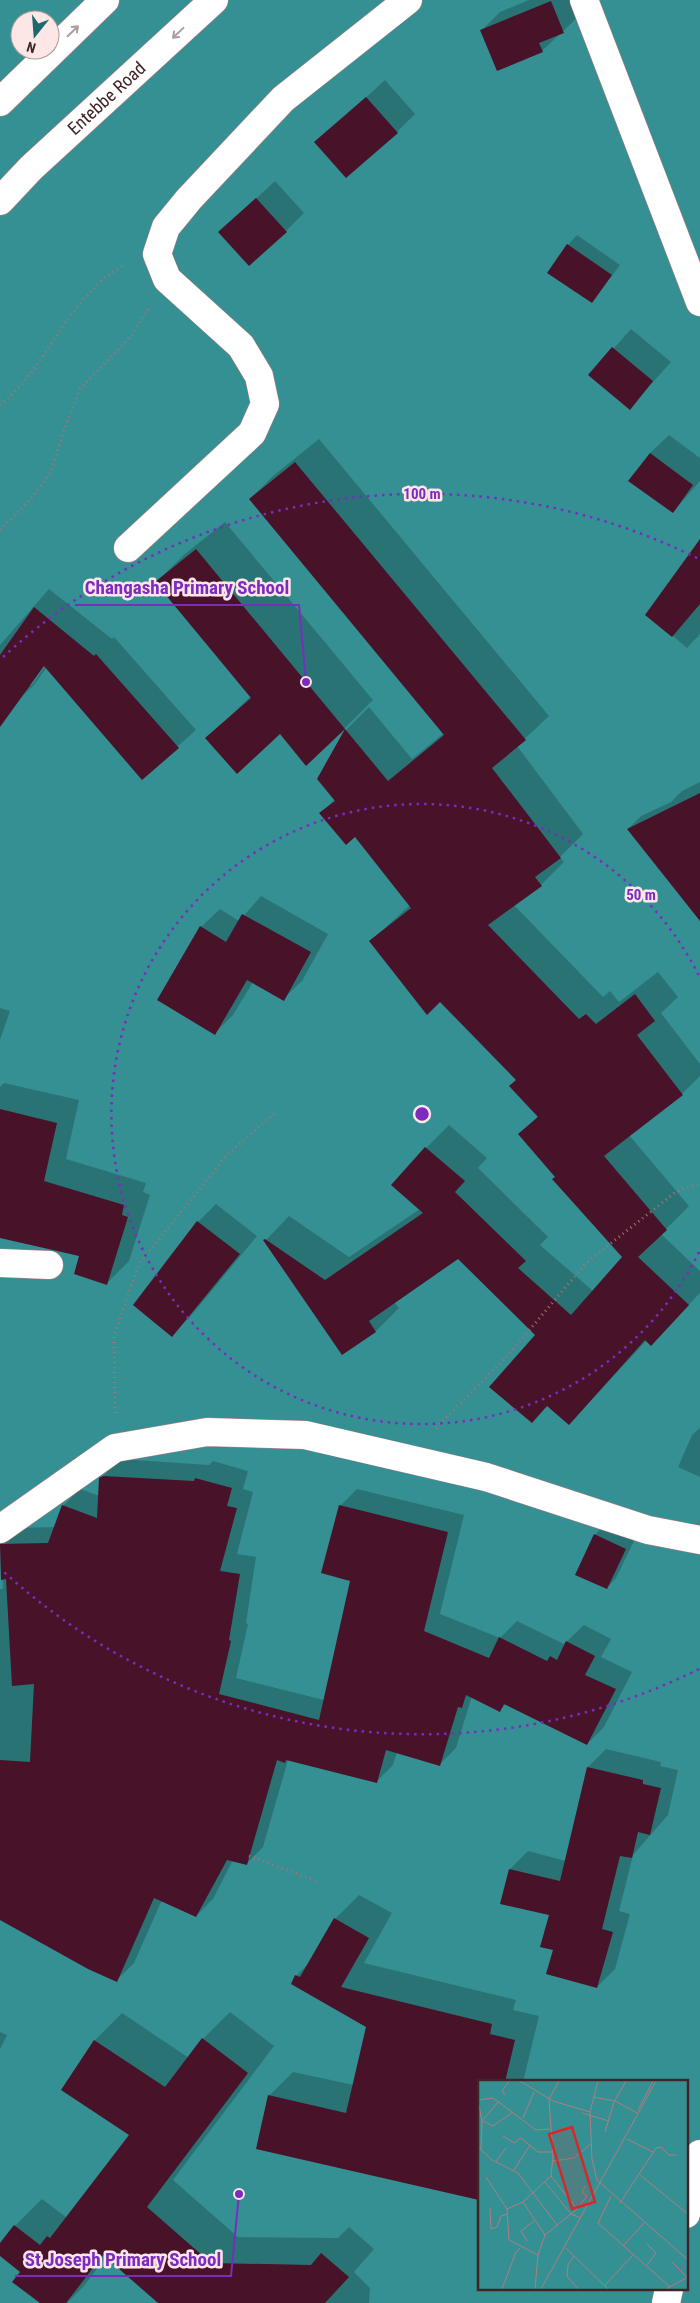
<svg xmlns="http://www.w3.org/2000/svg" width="700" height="2303" font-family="'Roboto Condensed',sans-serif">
  <rect width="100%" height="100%" fill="#f6babb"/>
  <!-- water -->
  <path fill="#359093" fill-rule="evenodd" d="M 0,0 L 700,0 L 700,2303 L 0,2303 ZM 20,20 L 50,20 L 50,50 L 20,50 ZM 479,2082 L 686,2082 L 686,2289 L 479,2289 Z"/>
  <!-- shadow -->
  <path fill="#0003" fill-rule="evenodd" d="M 529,0 L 576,0 L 581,14 L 542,51 L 482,30 L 500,12 Z
    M 385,80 L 415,114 L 397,132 L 316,143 Z
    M 275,181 L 304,213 L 286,231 L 220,232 Z
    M 577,235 L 620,265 L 592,302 L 568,245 Z
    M 631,329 L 671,362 L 630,408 L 590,375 Z
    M 669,435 L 700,458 L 700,481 L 673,512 L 650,453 Z
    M 319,439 L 549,716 L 517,746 L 583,834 L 560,857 L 564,862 L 541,885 L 514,905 L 603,997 L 610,991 L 619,1002 L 658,972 L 678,997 L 661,1013 L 700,1064 L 700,1076 L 682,1094 L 629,1135 L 689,1206 L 661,1234 L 700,1271 L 700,1293 L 651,1344 L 647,1340 L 569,1424 L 548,1405 L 532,1421 L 537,1335 L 458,1258 L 394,1302 L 399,1308 L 376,1331 L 342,1353 L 265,1241 L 289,1216 L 349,1257 L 420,1209 L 426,1148 L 449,1125 L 487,1158 L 478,1168 L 548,1237 L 540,1245 L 593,1291 L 624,1257 L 520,1134 L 538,1116 L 518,1079 L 440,1000 L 371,941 L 410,905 L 356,836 L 321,813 L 335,799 L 319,779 L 346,730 L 369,707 L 412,759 L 444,733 L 250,499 L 273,476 Z
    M 225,522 L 373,700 L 344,729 L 207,738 L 251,696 L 156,582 L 185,554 Z
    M 700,546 L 700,634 L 687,648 L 647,614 Z
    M 49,589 L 112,639 L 114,637 L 196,730 L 142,778 L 46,668 L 34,685 L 16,702 L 0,690 L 0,645 ZM 46,661 L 48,662 L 32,685 L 29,685 Z
    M 700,782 L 700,903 L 628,829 L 641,816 L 671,802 L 682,791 Z
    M 261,896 L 328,934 L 302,981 L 283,999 L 253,982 L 233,1015 L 215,1033 L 201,927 L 220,909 L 239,921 Z
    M 0,1008 L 10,1011 L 0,1040 Z
    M 4,1083 L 79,1100 L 66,1159 L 146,1183 L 143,1192 L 150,1195 L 129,1261 L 107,1283 L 81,1255 L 0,1236 L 0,1087 Z
    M 216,1204 L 257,1236 L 190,1317 L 171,1335 L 198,1222 Z
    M 700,1428 L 700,1477 L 678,1467 L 692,1435 Z
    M 121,1459 L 209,1465 L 213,1461 L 248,1471 L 243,1489 L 253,1492 L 237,1554 L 256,1557 L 246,1623 L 248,1624 L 236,1678 L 324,1700 L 352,1580 L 340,1506 L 357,1489 L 464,1515 L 440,1614 L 500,1638 L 517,1621 L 564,1644 L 584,1625 L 611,1639 L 601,1657 L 632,1672 L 604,1727 L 587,1744 L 506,1704 L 500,1710 L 472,1696 L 456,1748 L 439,1765 L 397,1752 L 393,1765 L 376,1782 L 288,1760 L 263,1847 L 246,1864 L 233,1860 L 213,1899 L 196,1916 L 162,1900 L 134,1963 L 117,1980 L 0,1918 L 0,1589 L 3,1589 L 1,1545 L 18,1528 L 55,1527 L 63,1506 L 80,1489 L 100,1496 L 100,1479 Z
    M 604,1525 L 635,1539 L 616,1578 L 607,1588 L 595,1535 Z
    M 606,1749 L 661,1762 L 660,1766 L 678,1770 L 668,1815 L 633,1855 L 619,1911 L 630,1914 L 615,1969 L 597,1987 L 554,1950 L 551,1914 L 510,1869 L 528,1851 L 566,1861 L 588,1767 Z
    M 359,1895 L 392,1913 L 364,1963 L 516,2000 L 513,2010 L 539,2016 L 523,2082 L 479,2082 L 479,2199 L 269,2096 L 293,2072 L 354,2085 L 368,2026 L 296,1976 L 309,1963 L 335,1919 Z
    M 230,2012 L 274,2046 L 173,2180 L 238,2237 L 338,2238 L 349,2227 L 374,2249 L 354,2272 L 370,2288 L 369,2303 L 160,2303 L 107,2256 L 83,2287 L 67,2303 L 42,2303 L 22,2271 L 0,2255 L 0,2245 L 15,2226 L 42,2199 L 67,2218 L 130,2135 L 63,2090 L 95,2040 L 122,2013 L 189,2058 L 203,2039 Z
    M 0,2032 L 7,2035 L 0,2049 Z"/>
  <!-- building -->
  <path fill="#481229" d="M 551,1 L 564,33 L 539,43 L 543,52 L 497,71 L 480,30 Z
    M 366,97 L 398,133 L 346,178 L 314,142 Z
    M 256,198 L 287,232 L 249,266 L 218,232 Z
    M 567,244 L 612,275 L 592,303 L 547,273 Z
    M 612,347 L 653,381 L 630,410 L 588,375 Z
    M 650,453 L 693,485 L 673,513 L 628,481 Z
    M 295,462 L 526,740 L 492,768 L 561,858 L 535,877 L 542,886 L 488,925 L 579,1019 L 586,1014 L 596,1024 L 635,994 L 655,1021 L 637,1035 L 683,1095 L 604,1156 L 667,1230 L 638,1257 L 689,1305 L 651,1346 L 645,1340 L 569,1425 L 547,1406 L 532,1423 L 489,1387 L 535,1335 L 458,1259 L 369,1321 L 376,1332 L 342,1355 L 263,1240 L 265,1239 L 325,1280 L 423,1213 L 391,1185 L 425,1147 L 465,1181 L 455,1192 L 526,1261 L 518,1268 L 571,1315 L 622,1257 L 552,1179 L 555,1177 L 518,1134 L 538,1117 L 509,1086 L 516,1080 L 440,1002 L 427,1015 L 369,941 L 411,908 L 355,837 L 346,845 L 319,813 L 335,801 L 317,779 L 345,729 L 388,781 L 444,735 L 249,499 Z
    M 700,539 L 700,604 L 672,637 L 645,615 Z
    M 196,549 L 345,729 L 306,766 L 280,734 L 237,774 L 205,738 L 251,698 L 155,582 Z
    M 34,607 L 94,656 L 96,654 L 179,748 L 142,780 L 44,666 L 0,727 L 0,655 Z
    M 700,793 L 700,921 L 627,829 Z
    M 242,914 L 311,952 L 284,1001 L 247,980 L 215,1035 L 157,1000 L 200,926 L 226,942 Z
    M 0,1109 L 57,1123 L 44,1181 L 124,1205 L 122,1215 L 128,1217 L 107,1285 L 74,1274 L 79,1256 L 0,1238 Z
    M 197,1221 L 240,1254 L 172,1337 L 133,1305 Z
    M 103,1476 L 194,1481 L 195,1478 L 232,1488 L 227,1506 L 237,1508 L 220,1571 L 240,1574 L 229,1640 L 231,1641 L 219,1694 L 319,1720 L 350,1581 L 321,1573 L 339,1505 L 448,1532 L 424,1631 L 489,1658 L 499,1637 L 547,1661 L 550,1656 L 557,1660 L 566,1641 L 595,1656 L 585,1675 L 616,1689 L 587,1745 L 504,1704 L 500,1712 L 466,1695 L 462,1708 L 458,1707 L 440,1766 L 386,1750 L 377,1783 L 286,1760 L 285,1763 L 277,1760 L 247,1865 L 227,1860 L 196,1917 L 154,1898 L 117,1982 L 88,1969 L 0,1920 L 0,1760 L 30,1762 L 34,1684 L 12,1686 L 6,1579 L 1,1580 L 0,1544 L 48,1543 L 62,1505 L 97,1518 L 99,1478 Z
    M 594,1534 L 626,1549 L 607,1589 L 575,1575 Z
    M 587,1767 L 643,1780 L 643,1784 L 661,1788 L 650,1835 L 638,1832 L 632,1858 L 620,1856 L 602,1929 L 613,1932 L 597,1988 L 546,1974 L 553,1950 L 540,1947 L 549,1915 L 500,1904 L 509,1869 L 560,1881 Z
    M 334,1918 L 369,1938 L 341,1987 L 492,2024 L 490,2034 L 515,2040 L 505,2082 L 479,2082 L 479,2200 L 256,2149 L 268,2095 L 346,2113 L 366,2027 L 291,1984 L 295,1975 L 300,1977 Z
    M 202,2038 L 248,2073 L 147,2207 L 211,2263 L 311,2265 L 321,2253 L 349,2277 L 325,2303 L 158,2303 L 103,2255 L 66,2303 L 40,2303 L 12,2282 L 20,2272 L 0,2256 L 0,2243 L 14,2225 L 40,2245 L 47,2236 L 50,2238 L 129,2135 L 61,2090 L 94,2040 L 165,2087 Z"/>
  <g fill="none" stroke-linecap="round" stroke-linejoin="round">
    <!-- street casing -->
    <g stroke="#c57f81" stroke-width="29">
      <path id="street" d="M 584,0 L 700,302
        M 128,548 L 252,433 L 265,404 L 259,376 L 241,346 L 167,279 L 157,254 L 166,227 L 189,199 L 283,99 L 408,0
        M 0,1263 L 49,1265
        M 0,1529 L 115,1448 L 207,1432 L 305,1435 L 486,1477 L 648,1530 L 700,1540
        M 686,2214 L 700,2154
        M 666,2303 L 669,2289"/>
    </g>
    <!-- highway casing -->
    <g stroke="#c57f81" stroke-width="29">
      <g id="highway">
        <path d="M 0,102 L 105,0"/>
        <path id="s1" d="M 0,201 L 31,168 L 214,0"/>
      </g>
    </g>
    <!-- path -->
    <path stroke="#a37576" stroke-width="3" stroke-dasharray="1 4" stroke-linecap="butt" d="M 0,405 C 50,365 65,299 123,266
      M 0,530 L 30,500 L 51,472 L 64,430 L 80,389 L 132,335 L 148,309
      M 115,1413 L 114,1335 L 139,1264 L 227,1155 L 276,1112
      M 436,1428 L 510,1353 L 586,1263 L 677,1191 L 700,1184
      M 249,1856 L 317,1881"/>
    <!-- street -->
    <use href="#street" stroke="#fff" stroke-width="28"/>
    <!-- highway -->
    <use href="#highway" stroke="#fff" stroke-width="28"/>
  </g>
  <!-- one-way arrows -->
  <defs><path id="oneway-shaft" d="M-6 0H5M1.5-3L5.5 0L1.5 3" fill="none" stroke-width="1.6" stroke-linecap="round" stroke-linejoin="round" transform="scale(1.25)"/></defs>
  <g stroke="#aa9d9d">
    <use href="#oneway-shaft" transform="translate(73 31) rotate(-44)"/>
    <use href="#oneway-shaft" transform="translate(178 33) rotate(137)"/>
  </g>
  <!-- distance rings -->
  <g fill="none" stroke="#7b2cbf" stroke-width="2.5" stroke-dasharray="2.5 5">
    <path d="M699 1252A310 310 0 1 1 699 976"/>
    <path d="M699 1669A620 620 0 0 1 3 1571M3 657A620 620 0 0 1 699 559"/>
  </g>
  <g text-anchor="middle" stroke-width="5" stroke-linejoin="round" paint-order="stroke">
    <!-- street labels -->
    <g font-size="18" fill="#412526" stroke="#fde6e6">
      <text dy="6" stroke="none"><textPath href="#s1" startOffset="148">Entebbe Road</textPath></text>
    </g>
  </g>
  <!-- overview -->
  <g transform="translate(478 2080)">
    <rect width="210" height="210" fill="#f6babb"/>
    <path d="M 0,1 L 210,1 L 210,209 L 0,209 Z" fill="#359093"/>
    <path fill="none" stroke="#ae7e7f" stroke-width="1" d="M 42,1 L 75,21 L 112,32 L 114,79 L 119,100 L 210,180M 27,15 L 24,11 L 31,1M 115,17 L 137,21 L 159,33M 0,20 L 15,18 L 58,50 L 72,49M 0,21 L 4,41 L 3,69M 160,30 L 175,1M 112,32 L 120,1M 104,33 L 131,41M 45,38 L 56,12M 4,41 L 21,21M 5,41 L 15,46 L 35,32M 127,52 L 136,22 L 148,1M 25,56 L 36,63 L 43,58 L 60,72 L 74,72M 149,59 L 175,72M 0,67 L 14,80 L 40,93 L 79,145M 18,81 L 28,68M 75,81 L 96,78 L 113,64M 36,90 L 52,65M 162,95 L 210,134M 8,97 L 29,129 L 31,160 L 60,175M 67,102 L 93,134 L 99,129 L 73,96 L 75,76 L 71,19 L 81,1M 133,116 L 120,143 L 192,207M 45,122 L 67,155M 142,123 L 178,68 L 183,67 L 191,75 L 198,75M 12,128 L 13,149 L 19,147 L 23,136 L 29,134M 29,129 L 45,122 L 73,96M 99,129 L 109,116 L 104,112 L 107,106M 49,161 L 43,151 L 56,141M 169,164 L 178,173 L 169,185M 145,166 L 166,143M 88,168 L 130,209M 96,176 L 90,185 L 89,196 L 100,209M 194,182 L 209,197M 127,205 L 155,175M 24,209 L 38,172 L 42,168M 57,209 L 60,175 L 67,155 L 93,134 L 103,138M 63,209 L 178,1M 188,209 L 210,197"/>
    <path fill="#d62828" fill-opacity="0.15" stroke="#d62828" stroke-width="2.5" d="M 94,47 L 117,122 L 94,129 L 71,54 Z"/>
    <rect width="210" height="210" fill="none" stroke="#412526" stroke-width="2.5"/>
  </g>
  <circle cx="422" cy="1114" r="8" fill="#7b2cbf" stroke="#fde6e6" stroke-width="2.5"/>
  <g font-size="15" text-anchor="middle" font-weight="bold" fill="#7b2cbf" stroke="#fde6e6" stroke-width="5" stroke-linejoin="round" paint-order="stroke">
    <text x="422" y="499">100 m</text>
    <text x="641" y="900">50 m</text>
  </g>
  <!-- callouts -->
  <path fill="none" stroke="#7b2cbf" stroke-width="2" d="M306 682L299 605H75M239 2194L231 2276H15"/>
  <g fill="#7b2cbf" stroke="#fde6e6" stroke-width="2">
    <circle cx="306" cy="682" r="5"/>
    <circle cx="239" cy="2194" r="5"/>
  </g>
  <g font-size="19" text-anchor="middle" font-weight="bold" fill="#7b2cbf" stroke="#fde6e6" stroke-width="5" stroke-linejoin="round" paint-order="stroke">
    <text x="187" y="594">Changasha Primary School</text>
    <text x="123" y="2266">St Joseph Primary School</text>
  </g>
  <!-- north arrow -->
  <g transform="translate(35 35) rotate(197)"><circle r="24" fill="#fde6e6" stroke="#b29999"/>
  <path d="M0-4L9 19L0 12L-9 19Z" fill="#1b696b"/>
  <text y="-8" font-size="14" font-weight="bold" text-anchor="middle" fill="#412526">N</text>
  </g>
</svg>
